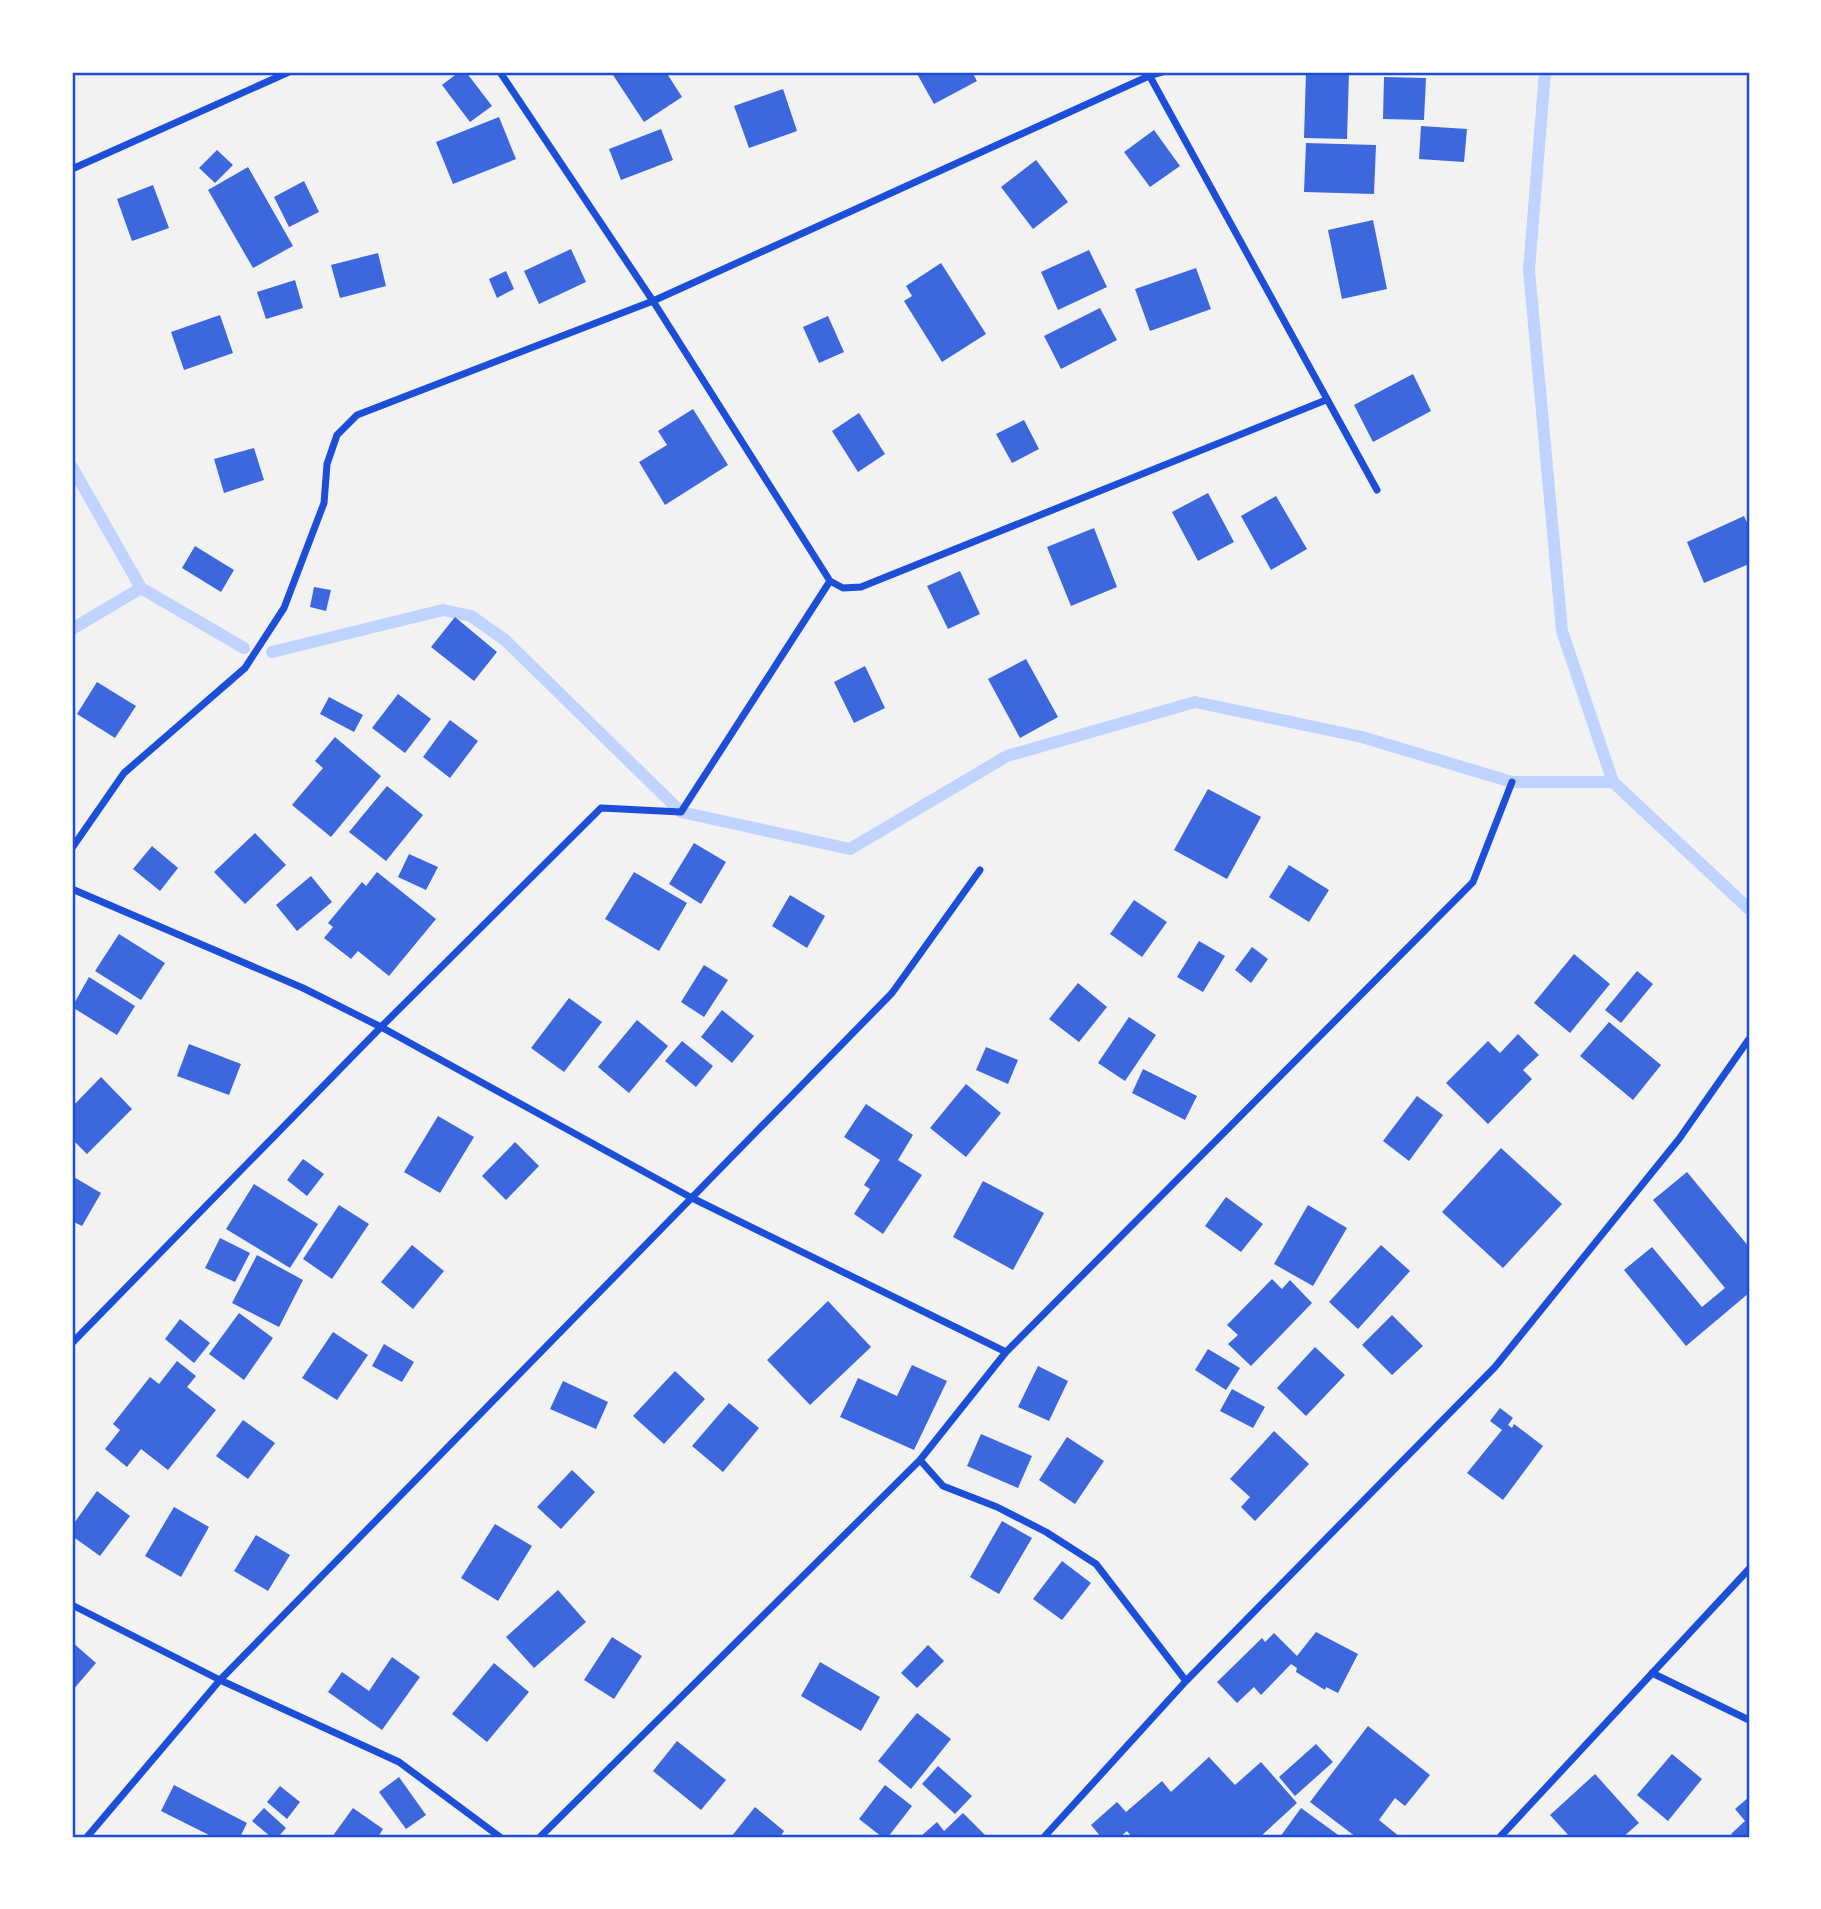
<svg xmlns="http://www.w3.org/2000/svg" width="1821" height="1909" font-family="Commissioner,sans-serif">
  <rect width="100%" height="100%" fill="#f2f2f2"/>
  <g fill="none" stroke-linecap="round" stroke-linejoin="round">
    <!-- stream -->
    <path stroke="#bfd3fe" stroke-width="12" d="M 1545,72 L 1529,270 L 1562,631 L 1613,782 L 1749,909
      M 72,467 L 141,588 L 244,648
      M 72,629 L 141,588
      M 272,652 L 443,610 L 471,616 L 505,640 L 681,812 L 850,849 L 1007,756 L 1195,702 L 1362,737 L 1512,782 L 1613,782"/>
  </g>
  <!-- building -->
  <path fill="#3d67dc" d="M 459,72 L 466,72 L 492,106 L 470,122 L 442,85 Z
    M 611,72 L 666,72 L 682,97 L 644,122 Z
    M 916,72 L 972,72 L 977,81 L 934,104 Z
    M 1306,72 L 1349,72 L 1347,139 L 1304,138 Z
    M 1384,77 L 1426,78 L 1424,120 L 1383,119 Z
    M 783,89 L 797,131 L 749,148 L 734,106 Z
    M 499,117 L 516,159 L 453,184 L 436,142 Z
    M 1421,126 L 1467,129 L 1464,162 L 1419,159 Z
    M 661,129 L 673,160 L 621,180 L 609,149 Z
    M 1154,130 L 1180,166 L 1150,187 L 1124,152 Z
    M 1306,143 L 1376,145 L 1374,194 L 1304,192 Z
    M 217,150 L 233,165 L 215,183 L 199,168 Z
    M 1036,160 L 1068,202 L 1033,229 L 1001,187 Z
    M 248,167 L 293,246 L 253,268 L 208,190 Z
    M 304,181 L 319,212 L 289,227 L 274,197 Z
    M 153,185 L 169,228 L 132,241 L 117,199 Z
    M 1373,220 L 1387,289 L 1342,299 L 1328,230 Z
    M 571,249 L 586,282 L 539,304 L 524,271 Z
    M 1089,250 L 1107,287 L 1058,310 L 1041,272 Z
    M 378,253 L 386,286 L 340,298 L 331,265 Z
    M 941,263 L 986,334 L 942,362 L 904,301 L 912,296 L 906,286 Z
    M 1196,268 L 1211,309 L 1150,331 L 1135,289 Z
    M 506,271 L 514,289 L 497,298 L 489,279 Z
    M 295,280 L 303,308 L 266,319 L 257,292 Z
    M 1100,308 L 1117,340 L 1061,369 L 1044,336 Z
    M 220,315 L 233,353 L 184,370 L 171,332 Z
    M 828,316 L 844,352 L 819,363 L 803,327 Z
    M 1413,374 L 1431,411 L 1373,442 L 1354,405 Z
    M 693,409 L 728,465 L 665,505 L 639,462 L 667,445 L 658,431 Z
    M 859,413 L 885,454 L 858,472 L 832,431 Z
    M 1024,420 L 1039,449 L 1012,463 L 996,434 Z
    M 254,448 L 264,480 L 224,493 L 214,459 Z
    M 1208,493 L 1234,542 L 1198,561 L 1172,512 Z
    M 1276,496 L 1307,549 L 1271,570 L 1241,516 Z
    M 1744,516 L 1749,527 L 1749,564 L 1704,583 L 1687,542 Z
    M 1094,528 L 1117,587 L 1071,606 L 1047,547 Z
    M 195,546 L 234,570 L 221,592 L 182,568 Z
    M 960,571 L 980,614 L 948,629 L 927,586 Z
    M 314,587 L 331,590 L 326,611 L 310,607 Z
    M 455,617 L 497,652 L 474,681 L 431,647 Z
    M 1026,659 L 1058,717 L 1020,738 L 988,679 Z
    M 865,666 L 885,708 L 854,723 L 834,682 Z
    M 97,682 L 136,706 L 115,738 L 77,714 Z
    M 398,694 L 431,719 L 405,753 L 372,728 Z
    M 329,697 L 363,715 L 354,732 L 320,714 Z
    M 450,720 L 478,741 L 450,778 L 423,757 Z
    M 335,737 L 381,776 L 331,837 L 292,805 L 323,768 L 315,761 Z
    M 387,786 L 423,815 L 386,861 L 349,832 Z
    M 1208,789 L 1261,817 L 1227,879 L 1174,850 Z
    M 255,833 L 286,865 L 245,904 L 214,872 Z
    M 694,843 L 726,862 L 701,904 L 669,884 Z
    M 152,846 L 178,868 L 160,891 L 133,869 Z
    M 409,854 L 438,867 L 426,890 L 398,877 Z
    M 1289,865 L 1329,890 L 1309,922 L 1269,897 Z
    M 377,872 L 436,919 L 389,976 L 358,951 L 351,959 L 324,938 L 333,927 L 328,923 L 362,882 L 366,886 Z
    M 634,872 L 687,903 L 659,951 L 605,919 Z
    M 311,876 L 332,902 L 297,931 L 276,905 Z
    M 790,895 L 825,916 L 807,948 L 772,926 Z
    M 1134,900 L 1167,922 L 1142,957 L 1110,934 Z
    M 119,934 L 165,963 L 141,1000 L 95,971 Z
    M 1199,941 L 1225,956 L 1203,992 L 1177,977 Z
    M 1252,947 L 1268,959 L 1251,983 L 1235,970 Z
    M 1574,954 L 1610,984 L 1570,1033 L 1534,1003 Z
    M 704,965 L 728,980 L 704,1017 L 681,1002 Z
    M 1637,971 L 1653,984 L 1621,1023 L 1605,1010 Z
    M 89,977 L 135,1006 L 117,1035 L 72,1007 Z
    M 1078,983 L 1107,1007 L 1079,1042 L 1049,1019 Z
    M 569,998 L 602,1022 L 564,1072 L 531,1048 Z
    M 722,1010 L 754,1036 L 732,1063 L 701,1037 Z
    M 1129,1017 L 1156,1035 L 1125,1081 L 1098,1063 Z
    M 637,1020 L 668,1046 L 629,1093 L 598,1067 Z
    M 1609,1022 L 1661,1065 L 1633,1100 L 1580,1056 Z
    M 1518,1034 L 1539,1055 L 1523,1070 L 1532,1079 L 1488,1124 L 1446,1083 L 1488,1041 L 1500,1053 Z
    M 682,1041 L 713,1066 L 696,1087 L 665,1061 Z
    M 189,1044 L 241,1064 L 229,1095 L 177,1076 Z
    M 986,1047 L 1018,1060 L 1008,1084 L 976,1070 Z
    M 1143,1069 L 1197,1096 L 1185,1120 L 1132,1093 Z
    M 101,1077 L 132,1109 L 87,1154 L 72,1139 L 72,1107 Z
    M 966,1084 L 1001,1113 L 966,1157 L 930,1128 Z
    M 1417,1096 L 1443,1115 L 1409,1161 L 1383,1141 Z
    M 866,1104 L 913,1135 L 898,1160 L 922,1175 L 883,1234 L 854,1214 L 870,1189 L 864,1185 L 880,1160 L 844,1137 Z
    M 438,1116 L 474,1137 L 440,1193 L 404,1172 Z
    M 515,1142 L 539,1166 L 506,1200 L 482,1176 Z
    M 1501,1148 L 1562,1204 L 1503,1268 L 1442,1212 Z
    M 303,1159 L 324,1174 L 307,1196 L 287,1180 Z
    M 1687,1172 L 1749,1247 L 1749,1293 L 1686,1346 L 1624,1270 L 1652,1247 L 1702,1307 L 1725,1288 L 1653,1200 Z
    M 72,1176 L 101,1193 L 82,1226 L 72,1221 Z
    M 983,1181 L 1044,1213 L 1013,1270 L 953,1237 Z
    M 254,1184 L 318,1224 L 290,1268 L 226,1229 Z
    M 1226,1197 L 1263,1224 L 1241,1252 L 1205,1226 Z
    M 339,1205 L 369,1224 L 332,1279 L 303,1259 Z
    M 1308,1205 L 1347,1228 L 1313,1286 L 1274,1264 Z
    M 220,1238 L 250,1253 L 235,1282 L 205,1268 Z
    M 412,1245 L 444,1271 L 413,1309 L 381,1282 Z
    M 1381,1245 L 1410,1271 L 1358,1329 L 1329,1302 Z
    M 257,1255 L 303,1280 L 279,1327 L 232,1303 Z
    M 1272,1279 L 1282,1289 L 1290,1280 L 1312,1303 L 1251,1366 L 1228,1344 L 1238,1335 L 1227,1325 Z
    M 828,1301 L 871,1347 L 810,1405 L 767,1360 Z
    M 239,1313 L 273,1338 L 244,1380 L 209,1354 Z
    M 1392,1315 L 1423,1346 L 1392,1375 L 1362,1345 Z
    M 180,1319 L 210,1343 L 194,1363 L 165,1339 Z
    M 333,1332 L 368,1355 L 337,1400 L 302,1378 Z
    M 384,1344 L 414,1362 L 402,1382 L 372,1366 Z
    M 1315,1347 L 1345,1375 L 1306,1416 L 1277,1388 Z
    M 1208,1349 L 1240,1368 L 1226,1390 L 1195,1370 Z
    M 177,1361 L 196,1376 L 187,1387 L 216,1410 L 168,1470 L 141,1449 L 127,1467 L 105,1449 L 120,1430 L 113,1424 L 150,1377 L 159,1384 Z
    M 912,1365 L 947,1381 L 914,1450 L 840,1417 L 858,1378 L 897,1396 Z
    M 1038,1366 L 1068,1381 L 1049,1421 L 1018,1407 Z
    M 675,1371 L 705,1399 L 664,1444 L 633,1416 Z
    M 563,1381 L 608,1402 L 596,1429 L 550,1409 Z
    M 1232,1389 L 1265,1407 L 1253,1428 L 1220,1411 Z
    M 729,1403 L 759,1428 L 723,1472 L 692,1446 Z
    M 1500,1408 L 1513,1418 L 1508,1425 L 1512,1428 L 1514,1424 L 1543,1446 L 1503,1500 L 1467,1473 L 1502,1430 L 1490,1421 Z
    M 243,1420 L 275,1443 L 248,1479 L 216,1456 Z
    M 1274,1431 L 1309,1464 L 1255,1521 L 1241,1507 L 1250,1497 L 1230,1479 Z
    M 981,1434 L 1032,1456 L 1018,1488 L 967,1466 Z
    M 1067,1437 L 1104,1461 L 1075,1504 L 1039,1480 Z
    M 572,1470 L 595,1492 L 561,1529 L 537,1507 Z
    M 97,1491 L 130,1516 L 100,1556 L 72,1536 L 72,1526 Z
    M 174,1507 L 209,1527 L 181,1577 L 145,1556 Z
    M 1002,1521 L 1032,1538 L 999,1594 L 970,1577 Z
    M 495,1524 L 532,1546 L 498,1601 L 461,1578 Z
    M 256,1535 L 290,1555 L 268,1591 L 234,1571 Z
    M 1062,1561 L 1091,1583 L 1062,1620 L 1033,1599 Z
    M 558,1590 L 586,1622 L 534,1668 L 506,1637 Z
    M 1316,1632 L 1358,1654 L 1338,1693 L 1326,1687 L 1325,1690 L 1296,1672 L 1297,1668 L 1291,1664 L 1261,1695 L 1254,1687 L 1237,1703 L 1217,1682 L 1262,1638 L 1265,1642 L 1274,1633 L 1297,1656 Z
    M 612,1637 L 642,1656 L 614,1699 L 584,1680 Z
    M 72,1642 L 96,1663 L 72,1691 Z
    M 928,1645 L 944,1661 L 917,1688 L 901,1673 Z
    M 392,1657 L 420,1677 L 382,1730 L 328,1692 L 342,1672 L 369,1691 Z
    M 820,1662 L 880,1697 L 861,1731 L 801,1696 Z
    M 494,1663 L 529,1692 L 487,1742 L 452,1714 Z
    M 917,1713 L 951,1739 L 911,1789 L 878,1761 Z
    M 1368,1726 L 1430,1775 L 1405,1806 L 1395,1798 L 1379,1820 L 1400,1837 L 1356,1837 L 1310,1802 Z
    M 677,1741 L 726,1780 L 701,1810 L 653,1771 Z
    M 1316,1744 L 1333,1762 L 1295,1796 L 1279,1777 Z
    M 1672,1754 L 1702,1779 L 1668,1821 L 1637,1795 Z
    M 1209,1757 L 1235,1785 L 1261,1762 L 1297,1803 L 1260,1837 L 1132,1837 L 1127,1831 L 1120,1837 L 1101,1837 L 1091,1825 L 1117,1802 L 1126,1812 L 1162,1781 L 1171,1792 Z
    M 938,1766 L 972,1796 L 955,1814 L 922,1784 Z
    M 1595,1774 L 1639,1823 L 1623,1837 L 1570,1837 L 1550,1815 Z
    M 399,1777 L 426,1815 L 406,1829 L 379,1792 Z
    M 174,1785 L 247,1823 L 240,1837 L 213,1837 L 161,1811 Z
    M 885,1785 L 912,1806 L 888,1837 L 882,1837 L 859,1819 Z
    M 280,1786 L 300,1802 L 287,1819 L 267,1802 Z
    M 1749,1797 L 1749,1837 L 1734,1837 L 1731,1834 L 1745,1821 L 1735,1809 Z
    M 755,1807 L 784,1831 L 780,1837 L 731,1837 Z
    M 264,1808 L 286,1828 L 278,1837 L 271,1837 L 252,1821 Z
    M 353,1808 L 383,1829 L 378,1837 L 332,1837 Z
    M 1301,1808 L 1341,1837 L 1280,1837 Z
    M 963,1813 L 987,1837 L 920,1837 L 937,1822 L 944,1831 Z"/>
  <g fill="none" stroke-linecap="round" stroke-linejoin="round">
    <!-- minor -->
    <path stroke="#1d4ed8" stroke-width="7" d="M 500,72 L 653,301 L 830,581 L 843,588 L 861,587 L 1326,400
      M 1148,73 L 1377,490
      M 72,169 L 289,72
      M 72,848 L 124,773 L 245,668 L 284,608 L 324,503 L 327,464 L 337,435 L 357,415 L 653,301 L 1149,76 L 1163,72
      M 72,889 L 303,988 L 381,1027 L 690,1197 L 1006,1352
      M 72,1343 L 381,1027 L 601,808 L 681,812 L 830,581
      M 920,1460 L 943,1486 L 997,1507 L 1046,1532 L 1096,1564 L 1186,1681
      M 72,1605 L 220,1680 L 399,1762 L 500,1837
      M 1652,1673 L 1749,1720
      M 87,1837 L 220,1680 L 892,993 L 980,870
      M 540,1837 L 920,1460 L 1006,1352 L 1473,882 L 1512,782
      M 1044,1837 L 1186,1681 L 1495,1367 L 1679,1139 L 1749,1039
      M 1500,1837 L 1749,1569"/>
  </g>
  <!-- border -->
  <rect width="1821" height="1909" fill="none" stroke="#ffffff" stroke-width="147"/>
  <rect x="74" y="74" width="1674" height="1762" fill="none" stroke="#1d4ed8" stroke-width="2.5"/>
</svg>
